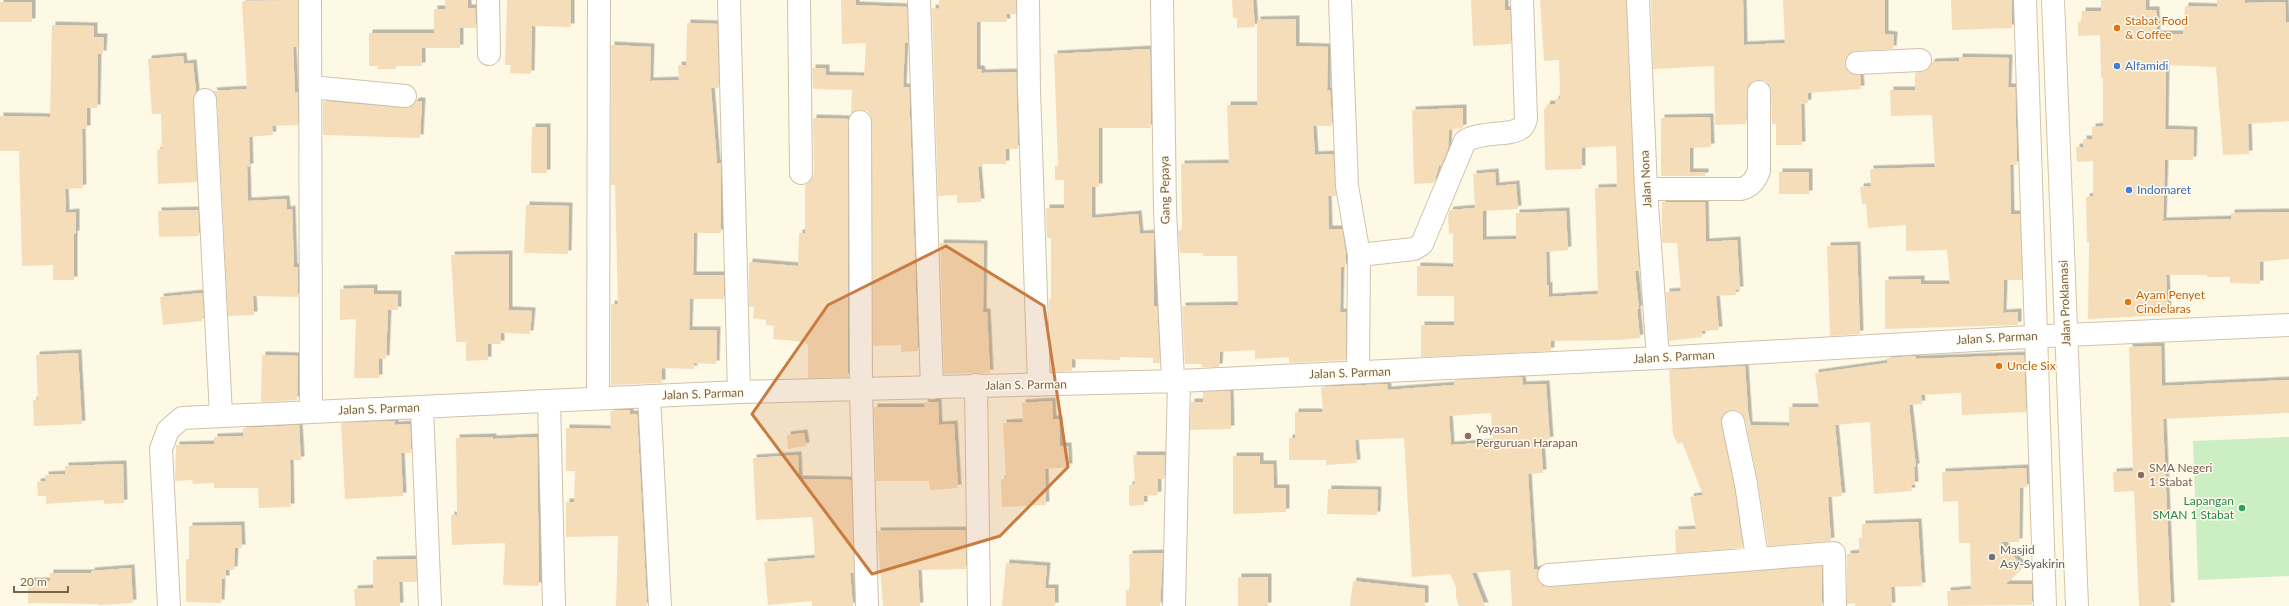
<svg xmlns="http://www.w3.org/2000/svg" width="2289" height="606" font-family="Lato,sans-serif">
  <defs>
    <filter id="shadow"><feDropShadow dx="3.5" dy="-3.5" stdDeviation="0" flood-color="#0004"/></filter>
  </defs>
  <rect width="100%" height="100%" fill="#fef9e5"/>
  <!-- green -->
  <path fill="#cbeec2" d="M 2289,437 L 2289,576 L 2198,580 L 2193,441 Z"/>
  <!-- building -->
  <path fill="#f6ddba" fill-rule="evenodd" filter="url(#shadow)" d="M 298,0 L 298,47 L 293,47 L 295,93 L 298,92 L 298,125 L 272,126 L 273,135 L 249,137 L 250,167 L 247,167 L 248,201 L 286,199 L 287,210 L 292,209 L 294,267 L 298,267 L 298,297 L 253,296 L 254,315 L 228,316 L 217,99 L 213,91 L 247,89 L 242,1 Z
    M 445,0 L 468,0 L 468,8 L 475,8 L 476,28 L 460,28 L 460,48 L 422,48 L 422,66 L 396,66 L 396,69 L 377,69 L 378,66 L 369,66 L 369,33 L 434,33 L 434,9 L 445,9 Z
    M 507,0 L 571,0 L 571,27 L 532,26 L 531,74 L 510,73 L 511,65 L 505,65 Z
    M 841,0 L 856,0 L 856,5 L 907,7 L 908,43 L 905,43 L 903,87 L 909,87 L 918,351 L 901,352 L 901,345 L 873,346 L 871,116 L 867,111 L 860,110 L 851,113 L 852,90 L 813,89 L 812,68 L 826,68 L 826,75 L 864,76 L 866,43 L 842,44 Z
    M 939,0 L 1016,0 L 1016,14 L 1006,14 L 1007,22 L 977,22 L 977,69 L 981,69 L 982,73 L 1016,72 L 1018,149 L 1006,149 L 1006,164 L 981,164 L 981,167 L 978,167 L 981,202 L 957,203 L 957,195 L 938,196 L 932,8 L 939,9 Z
    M 1232,0 L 1253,0 L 1255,27 L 1237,28 L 1237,18 L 1233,18 Z
    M 1471,0 L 1505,0 L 1505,10 L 1510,10 L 1511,44 L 1473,46 Z
    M 1540,0 L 1626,0 L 1634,190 L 1639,270 L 1635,271 L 1639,309 L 1637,309 L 1640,338 L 1618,340 L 1551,341 L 1551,351 L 1421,357 L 1421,325 L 1454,325 L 1454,296 L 1417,296 L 1417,266 L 1453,267 L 1453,233 L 1449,234 L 1448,215 L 1450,210 L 1475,208 L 1473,174 L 1495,172 L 1496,186 L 1516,184 L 1518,209 L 1483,211 L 1483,240 L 1516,239 L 1516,213 L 1566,211 L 1568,250 L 1546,252 L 1547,286 L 1549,285 L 1549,297 L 1598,294 L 1595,188 L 1617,187 L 1616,146 L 1582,148 L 1582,169 L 1545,170 L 1544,109 L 1546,108 L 1547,104 L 1555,104 L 1555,99 L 1560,99 L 1559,60 L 1544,61 Z
    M 1651,0 L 1743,0 L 1744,45 L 1785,43 L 1783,0 L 1885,0 L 1885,34 L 1894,35 L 1893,49 L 1856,51 L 1850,53 L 1846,58 L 1845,64 L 1851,74 L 1860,75 L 1861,89 L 1808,93 L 1808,103 L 1801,104 L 1802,145 L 1776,145 L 1776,124 L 1772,124 L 1771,92 L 1766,81 L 1759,80 L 1753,81 L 1748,86 L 1746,124 L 1715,125 L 1714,66 L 1653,69 Z
    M 1951,0 L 2012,0 L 2012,28 L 1952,30 Z
    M 2101,0 L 2146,0 L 2146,10 L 2156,10 L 2157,34 L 2183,34 L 2185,6 L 2217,7 L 2217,0 L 2245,0 L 2245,3 L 2285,2 L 2286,23 L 2289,22 L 2289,121 L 2248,124 L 2249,154 L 2223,155 L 2216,67 L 2166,65 L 2165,129 L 2194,130 L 2193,160 L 2165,160 L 2163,221 L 2231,219 L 2231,213 L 2289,212 L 2289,259 L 2260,262 L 2260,284 L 2230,283 L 2230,277 L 2207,277 L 2207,275 L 2166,275 L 2168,315 L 2088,319 L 2089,242 L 2087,242 L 2086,197 L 2093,196 L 2093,161 L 2077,162 L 2076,147 L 2083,147 L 2083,139 L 2092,139 L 2092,127 L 2103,126 L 2103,78 L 2101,78 L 2100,35 L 2078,36 L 2078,22 L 2082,22 L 2082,11 L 2101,11 Z
    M 0,2 L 32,2 L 32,22 L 0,22 Z
    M 1296,19 L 1296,46 L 1328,47 L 1327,91 L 1330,90 L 1332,121 L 1331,126 L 1313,126 L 1315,155 L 1333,154 L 1336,196 L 1328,196 L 1329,229 L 1342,229 L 1346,256 L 1346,267 L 1341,267 L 1340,312 L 1346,312 L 1346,360 L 1289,363 L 1289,357 L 1255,359 L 1255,350 L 1220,352 L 1219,367 L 1202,367 L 1202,364 L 1185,364 L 1182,306 L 1238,305 L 1237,256 L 1203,256 L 1203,253 L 1180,253 L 1178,231 L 1182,230 L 1181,164 L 1229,163 L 1227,105 L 1257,105 L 1257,20 Z
    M 687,23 L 717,24 L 719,88 L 711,88 L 717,163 L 721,163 L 721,233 L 694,233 L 693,275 L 724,275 L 724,299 L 690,299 L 689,330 L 717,330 L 716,364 L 694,363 L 694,369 L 662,368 L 662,383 L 611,385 L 611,304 L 618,304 L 615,185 L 611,185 L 611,45 L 651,47 L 650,81 L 679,80 L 678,65 L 686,65 Z
    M 52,25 L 94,26 L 94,37 L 104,37 L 103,54 L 98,54 L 97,108 L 87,108 L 87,129 L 82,129 L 83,188 L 65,189 L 66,213 L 76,212 L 76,234 L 74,234 L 74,280 L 53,280 L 53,265 L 22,266 L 19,151 L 0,151 L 0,116 L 50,117 Z
    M 1150,49 L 1151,128 L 1099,128 L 1099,187 L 1092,187 L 1092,218 L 1138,214 L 1140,234 L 1154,233 L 1154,306 L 1157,306 L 1160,363 L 1153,363 L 1153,358 L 1120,357 L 1120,360 L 1072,359 L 1072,371 L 1051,372 L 1049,299 L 1051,299 L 1051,238 L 1047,238 L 1046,208 L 1064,208 L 1064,180 L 1055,180 L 1055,166 L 1058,166 L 1054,54 Z
    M 183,56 L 184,64 L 193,63 L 196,92 L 193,101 L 197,182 L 158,184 L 157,150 L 162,149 L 161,114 L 152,114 L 148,59 Z
    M 1959,57 L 2009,58 L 2008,87 L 2015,87 L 2017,165 L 2010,165 L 2011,214 L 2020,214 L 2022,280 L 2004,280 L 2003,313 L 2018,312 L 2018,325 L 1885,329 L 1885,280 L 1921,279 L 1921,284 L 1950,284 L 1947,250 L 1906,251 L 1906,225 L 1868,228 L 1866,204 L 1862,204 L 1860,187 L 1871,186 L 1870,169 L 1935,167 L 1932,115 L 1891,116 L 1890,90 L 1915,90 L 1915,73 L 1927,70 L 1932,62 L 1959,61 Z
    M 323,101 L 404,108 L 411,107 L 416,101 L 422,101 L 420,138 L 323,135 Z
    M 1463,108 L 1463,128 L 1449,130 L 1448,149 L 1441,165 L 1439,166 L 1434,183 L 1414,184 L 1412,110 Z
    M 1710,117 L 1711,147 L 1690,148 L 1690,172 L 1705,172 L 1705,176 L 1661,176 L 1661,118 Z
    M 813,118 L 848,119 L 848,377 L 808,378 L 808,344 L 805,344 L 805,342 L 773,339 L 774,326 L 766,325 L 766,320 L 753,318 L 754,307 L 749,307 L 749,262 L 798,266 L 799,233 L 805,233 L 805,191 L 806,184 L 812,179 L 814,173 Z
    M 532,127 L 547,127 L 547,173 L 531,173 Z
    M 1779,172 L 1809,172 L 1809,194 L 1779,194 Z
    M 1662,202 L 1705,202 L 1706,242 L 1737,240 L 1740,290 L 1735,290 L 1736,295 L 1716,296 L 1719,330 L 1702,331 L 1702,337 L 1669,341 L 1666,292 L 1681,291 L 1677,243 L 1662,243 Z
    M 526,205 L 569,206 L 568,254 L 524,253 Z
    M 198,210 L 199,236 L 159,237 L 158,211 Z
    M 940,243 L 984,244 L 983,312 L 987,312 L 990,373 L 944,374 Z
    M 1857,245 L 1860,334 L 1830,336 L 1827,246 Z
    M 509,254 L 509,310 L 532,311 L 530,334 L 501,333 L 501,344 L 488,344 L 488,360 L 466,361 L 466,342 L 456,342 L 451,255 Z
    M 374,288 L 374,294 L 398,294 L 398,310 L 388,310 L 386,359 L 379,358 L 379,378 L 354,378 L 356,319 L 340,320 L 340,289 Z
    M 202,293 L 204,317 L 202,317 L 202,321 L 163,325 L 160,297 Z
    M 2161,346 L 2162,386 L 2289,380 L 2289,413 L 2163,419 L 2171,606 L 2139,606 L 2134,491 L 2114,492 L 2113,472 L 2133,471 L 2129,347 Z
    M 78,353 L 82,424 L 34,426 L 33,400 L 38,400 L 36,355 Z
    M 262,355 L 298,356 L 297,400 L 261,402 Z
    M 2024,355 L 2026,412 L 1962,415 L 1961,393 L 1921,395 L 1922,404 L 1909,405 L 1916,467 L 1914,467 L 1915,485 L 1911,485 L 1912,491 L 1874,494 L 1870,422 L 1835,425 L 1842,496 L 1828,497 L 1831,541 L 1768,546 L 1758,482 L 1745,419 L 1737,410 L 1731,410 L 1725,412 L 1721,418 L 1721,425 L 1734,486 L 1743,548 L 1676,553 L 1675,530 L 1696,529 L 1690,497 L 1703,495 L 1682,442 L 1678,444 L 1673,435 L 1669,370 L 1745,366 L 1749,425 L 1789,426 L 1789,407 L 1819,407 L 1815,373 L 1887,363 L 1887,358 L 1915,356 L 1916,359 Z
    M 1522,377 L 1523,385 L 1546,384 L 1550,440 L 1541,441 L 1543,473 L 1528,474 L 1534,570 L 1538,569 L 1537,576 L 1543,586 L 1550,587 L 1822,566 L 1822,606 L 1512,606 L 1510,570 L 1472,573 L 1485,606 L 1459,606 L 1456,597 L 1456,587 L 1450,574 L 1412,577 L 1404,438 L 1355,440 L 1357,463 L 1326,465 L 1326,460 L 1289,460 L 1289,438 L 1295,438 L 1295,412 L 1323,412 L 1321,387 L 1387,384 L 1388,390 L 1454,385 L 1454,380 ZM 1491,413 L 1493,442 L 1451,445 L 1449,416 Z
    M 1230,391 L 1231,429 L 1190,430 L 1191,402 L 1203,402 L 1203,392 Z
    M 1052,401 L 1053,419 L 1059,419 L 1060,446 L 1068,446 L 1069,467 L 1045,469 L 1046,505 L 1002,507 L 1001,479 L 1006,479 L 1003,423 L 1023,422 L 1022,403 Z
    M 924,402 L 938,402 L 939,425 L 954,424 L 958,488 L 930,490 L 929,481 L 876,481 L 874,407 L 925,407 Z
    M 630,410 L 630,414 L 637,414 L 647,606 L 616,606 L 618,536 L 566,537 L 566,502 L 574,502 L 575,471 L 566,471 L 566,428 L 611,429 L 610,411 Z
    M 395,421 L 395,425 L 410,424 L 411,453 L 401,453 L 403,496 L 345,499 L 341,423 Z
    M 299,425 L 301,460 L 290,460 L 291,507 L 259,508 L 258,488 L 214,488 L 214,483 L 193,484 L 192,480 L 175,481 L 176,445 L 214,444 L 214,437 L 243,436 L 243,428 Z
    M 804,433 L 806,446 L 788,449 L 787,435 Z
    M 493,437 L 493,439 L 537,437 L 539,586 L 503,585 L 505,543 L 452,545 L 451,515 L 457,515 L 456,438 Z
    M 798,455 L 799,479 L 851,480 L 854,573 L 850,573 L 853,606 L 812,606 L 812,601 L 768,605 L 764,562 L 815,558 L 813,525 L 812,517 L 756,520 L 753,458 Z
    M 1133,455 L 1165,455 L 1164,479 L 1158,479 L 1158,495 L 1144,496 L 1144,505 L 1129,506 L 1129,485 L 1135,484 Z
    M 1233,456 L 1260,456 L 1260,464 L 1273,464 L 1274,488 L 1286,488 L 1286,512 L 1233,514 Z
    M 123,464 L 124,503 L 104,504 L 104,500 L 46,504 L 46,496 L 38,496 L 37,482 L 46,481 L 45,475 L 65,474 L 65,466 Z
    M 2026,468 L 2027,487 L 2020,488 L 2019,542 L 2001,542 L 2023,567 L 2006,584 L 2032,584 L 2032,605 L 1948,606 L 1947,591 L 1971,589 L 1970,543 L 1959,543 L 1958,501 L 1943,502 L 1942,472 Z
    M 1328,489 L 1378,490 L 1377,515 L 1327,514 Z
    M 1918,522 L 1922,586 L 1891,587 L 1892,606 L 1855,606 L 1855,603 L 1847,604 L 1847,554 L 1859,553 L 1859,538 L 1862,538 L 1862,524 Z
    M 241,525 L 242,548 L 235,548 L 234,570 L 226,570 L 226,579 L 222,579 L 221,603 L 186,602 L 186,559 L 189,559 L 189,526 Z
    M 965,530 L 966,569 L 918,570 L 920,606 L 883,606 L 877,531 Z
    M 1163,553 L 1160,606 L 1126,606 L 1126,590 L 1130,590 L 1129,554 Z
    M 416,559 L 417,582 L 399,582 L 400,606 L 355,606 L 354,589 L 373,588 L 373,560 Z
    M 1006,563 L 1047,566 L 1045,588 L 1055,588 L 1055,606 L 1002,606 Z
    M 131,568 L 133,603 L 98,605 L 98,604 L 28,603 L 28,581 L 50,581 L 50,573 L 91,573 L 91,571 Z
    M 1238,577 L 1268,577 L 1268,606 L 1238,606 Z
    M 1353,581 L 1425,589 L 1425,606 L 1350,606 Z"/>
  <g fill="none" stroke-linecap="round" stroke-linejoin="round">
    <!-- street casing -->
    <g stroke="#d1c2a9" stroke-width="24">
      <path id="street" d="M 310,0 L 311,411
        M 488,0 L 489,54
        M 729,0 L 739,392
        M 799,0 L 801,173
        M 919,0 L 932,388
        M 1028,0 L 1029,90 L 1039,385
        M 1162,0 L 1165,210 L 1173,380
        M 1340,0 L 1347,186 L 1359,255 L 1358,372
        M 1638,0 L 1646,189 L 1658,358
        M 1857,63 L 1920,60
        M 311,87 L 405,96
        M 205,100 L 221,415
        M 860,122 L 861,389 L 867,606
        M 1646,189 L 1741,189 C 1751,186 1755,181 1759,171 L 1759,92
        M 1359,255 L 1414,249 L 1422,244 L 1465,141 C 1481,131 1511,136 1521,128 C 1524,126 1525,122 1526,119 L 1522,0
        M 976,385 L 979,606
        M 649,396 L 660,606
        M 598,398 L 599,0
        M 549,401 L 554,606
        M 422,407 L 430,606
        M 1733,422 L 1746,484 L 1757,558
        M 1549,575 L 1834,553 L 1835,606
        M 169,606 L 161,449 L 168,430 L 182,418 L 739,392 L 1179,381 L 1658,358 L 2067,335
        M 1174,606 L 1179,381"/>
    </g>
    <!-- secondary casing -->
    <g stroke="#d5c4a7" stroke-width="24">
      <path id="secondary" d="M 2025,0 L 2045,606
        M 2053,0 L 2077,606
        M 2067,335 L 2289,325"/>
    </g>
    <!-- street -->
    <use href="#street" stroke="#fff" stroke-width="22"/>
    <!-- secondary -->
    <use href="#secondary" stroke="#fff" stroke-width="22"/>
  </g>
  <!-- marked area -->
  <path fill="#c97c42" fill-opacity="0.2" stroke="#c97c42" stroke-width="3" stroke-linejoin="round" d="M 946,246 L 1044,306 L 1068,467 L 1000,536 L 872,574 L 752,414 L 828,305 Z"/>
  <!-- markers -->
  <g fill="#e8710a" stroke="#fffbed" stroke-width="1.5">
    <circle cx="2117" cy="28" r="4"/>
    <circle cx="2128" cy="302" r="4"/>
    <circle cx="1999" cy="366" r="4"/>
  </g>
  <g fill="#3f7fe0" stroke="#fffbed" stroke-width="1.5">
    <circle cx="2117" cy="66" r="4"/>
    <circle cx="2129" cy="190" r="4"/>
  </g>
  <g fill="#8d6e63" stroke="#fffbed" stroke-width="1.5">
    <circle cx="1468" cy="436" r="4"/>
    <circle cx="2141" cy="475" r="4"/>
  </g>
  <circle fill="#2e9e5b" stroke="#fffbed" stroke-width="1.5" cx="2242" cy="508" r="4"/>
  <circle fill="#6b7280" stroke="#fffbed" stroke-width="1.5" cx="1992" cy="557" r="4"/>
  <g text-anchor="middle" stroke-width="3" stroke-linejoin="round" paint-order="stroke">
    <!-- food labels -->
    <g font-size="12" fill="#c56008" stroke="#fffbed" text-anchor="start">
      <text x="2125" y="25">Stabat Food<tspan x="2125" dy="14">&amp; Coffee</tspan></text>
      <text x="2136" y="299">Ayam Penyet<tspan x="2136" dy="14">Cindelaras</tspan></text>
      <text x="2007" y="370">Uncle Six</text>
    </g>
    <!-- shop labels -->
    <g font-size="12" fill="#366cbe" stroke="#fffbed" text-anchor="start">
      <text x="2125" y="70">Alfamidi</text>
      <text x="2137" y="194">Indomaret</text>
    </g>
    <!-- street labels -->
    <g font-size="12" fill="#7a6347" stroke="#fffbed">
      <text transform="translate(1646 179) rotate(-93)" y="4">Jalan Nona</text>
      <text transform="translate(1165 190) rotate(-91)" y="4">Gang Pepaya</text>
      <text transform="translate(2065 303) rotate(-92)" y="4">Jalan Proklamasi</text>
      <text transform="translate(1997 338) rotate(-3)" y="4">Jalan S. Parman</text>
      <text transform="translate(1674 357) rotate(-3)" y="4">Jalan S. Parman</text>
      <text transform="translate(1350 373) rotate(-2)" y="4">Jalan S. Parman</text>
      <text transform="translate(1026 385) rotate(-1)" y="4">Jalan S. Parman</text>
      <text transform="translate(703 394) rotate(-2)" y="4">Jalan S. Parman</text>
      <text transform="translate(379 409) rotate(-2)" y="4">Jalan S. Parman</text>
    </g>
    <!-- education labels -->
    <g font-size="12" fill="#785e54" stroke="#fffbed" text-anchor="start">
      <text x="1476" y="433">Yayasan<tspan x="1476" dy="14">Perguruan Harapan</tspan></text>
      <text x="2149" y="472">SMA Negeri<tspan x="2149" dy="14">1 Stabat</tspan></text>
    </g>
    <!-- leisure labels -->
    <g font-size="12" fill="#27864d" stroke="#fffbed" text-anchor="end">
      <text x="2234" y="505">Lapangan<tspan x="2234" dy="14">SMAN 1 Stabat</tspan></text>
    </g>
    <!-- worship labels -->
    <g font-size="12" fill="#5b616d" stroke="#fffbed" text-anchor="start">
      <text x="2000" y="554">Masjid<tspan x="2000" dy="14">Asy-Syakirin</tspan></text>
    </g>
  </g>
  <!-- scale -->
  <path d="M14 586v6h54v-6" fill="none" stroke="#7a6347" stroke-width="2"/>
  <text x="20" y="586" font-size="12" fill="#7a6347" stroke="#fffbed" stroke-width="3" paint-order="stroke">20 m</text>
</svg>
